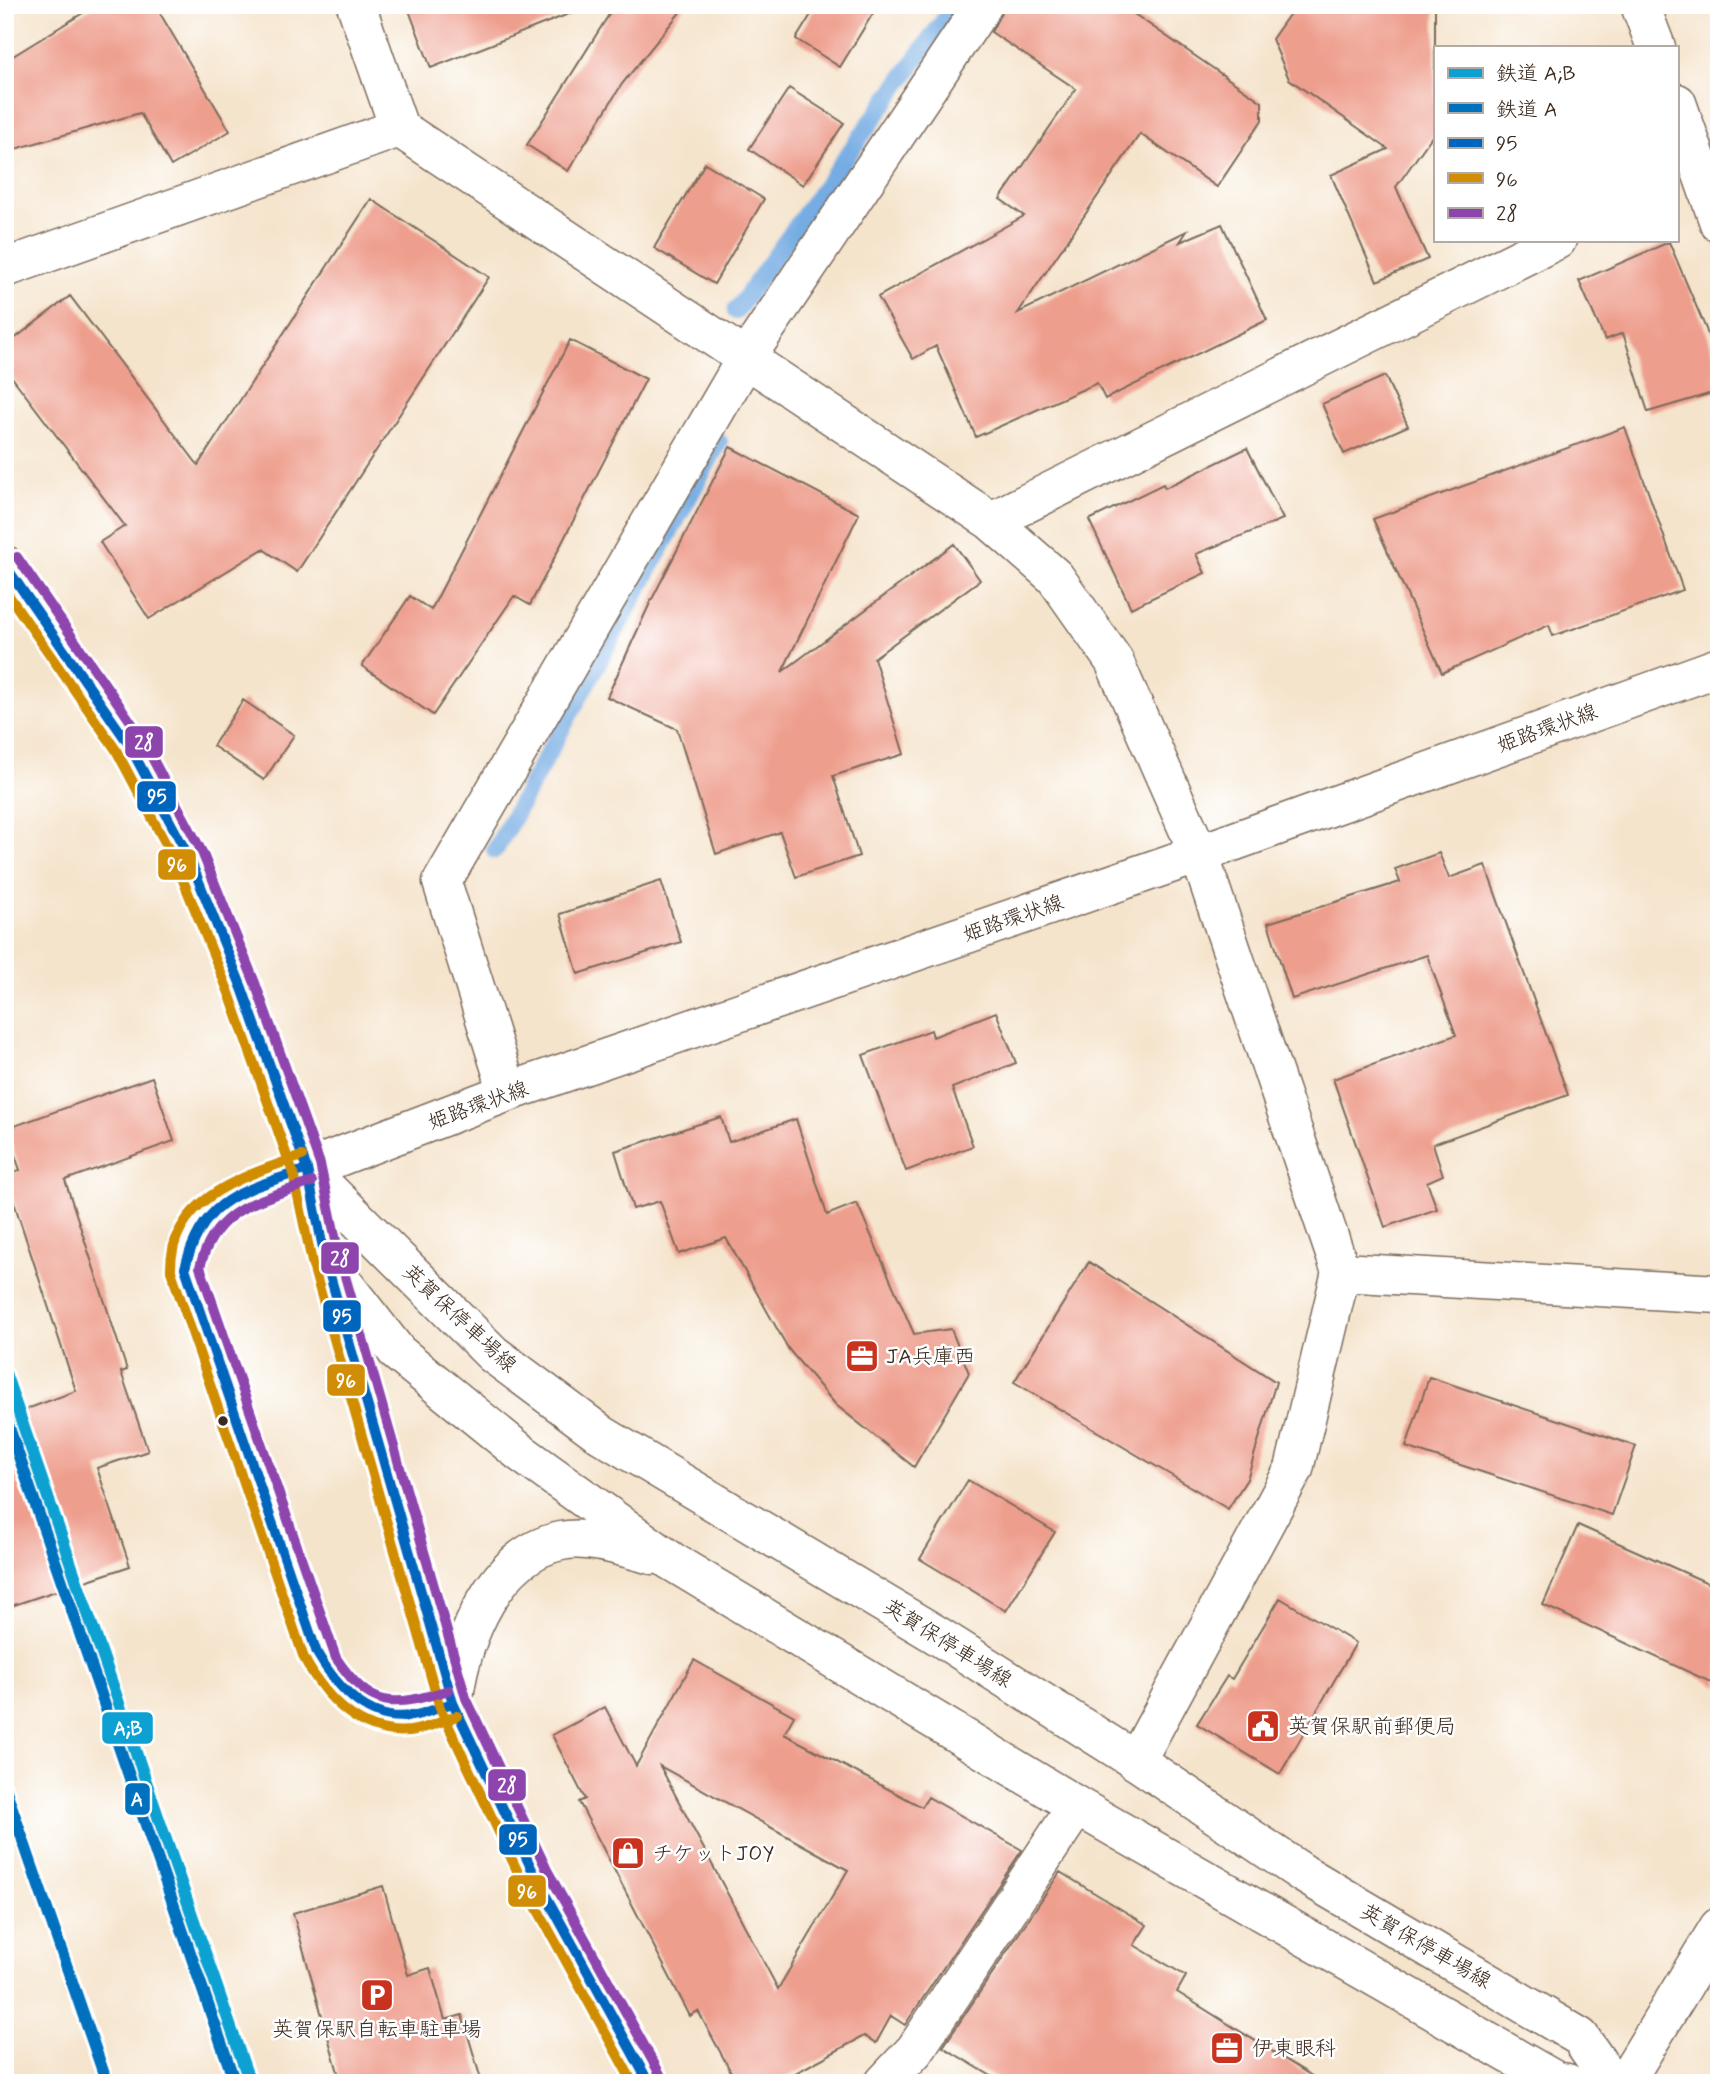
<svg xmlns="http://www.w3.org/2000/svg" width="1724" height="2088" font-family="Mynerve,'Klee One',sans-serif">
  <rect width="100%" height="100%" fill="#fff"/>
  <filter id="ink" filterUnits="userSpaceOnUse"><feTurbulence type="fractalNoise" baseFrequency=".0143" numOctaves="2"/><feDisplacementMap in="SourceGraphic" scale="14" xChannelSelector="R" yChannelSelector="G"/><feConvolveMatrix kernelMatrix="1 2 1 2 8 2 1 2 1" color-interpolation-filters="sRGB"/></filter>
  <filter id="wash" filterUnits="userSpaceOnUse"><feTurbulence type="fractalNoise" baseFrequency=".00686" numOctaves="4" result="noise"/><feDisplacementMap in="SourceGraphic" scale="28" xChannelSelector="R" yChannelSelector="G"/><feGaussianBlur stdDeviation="1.57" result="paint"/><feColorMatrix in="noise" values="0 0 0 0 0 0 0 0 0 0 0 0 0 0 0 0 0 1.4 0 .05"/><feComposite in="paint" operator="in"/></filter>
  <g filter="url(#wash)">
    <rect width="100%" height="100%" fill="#f5e4cc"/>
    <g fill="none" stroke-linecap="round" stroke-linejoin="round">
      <!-- stream -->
      <path stroke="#74ace3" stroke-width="18" d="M 736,311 L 955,5
        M 495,850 L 719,442"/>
    </g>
    <g id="blocks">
      <!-- building -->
      <path fill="#ee9e8d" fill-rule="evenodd" d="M 96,5 L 155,5 L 230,131 L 171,166 L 140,113 L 5,152 L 5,61 Z
        M 407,5 L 584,5 L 584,8 L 431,68 Z
        M 615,5 L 686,5 L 622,84 L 568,171 L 527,145 Z
        M 817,5 L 878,5 L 840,67 L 796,39 Z
        M 1005,5 L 1121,5 L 1262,102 L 1262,120 L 1217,187 L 1140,134 L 1018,313 L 1187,231 L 1180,242 L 1222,224 L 1267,320 L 1105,399 L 1097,383 L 976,437 L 936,346 L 913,359 L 878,297 L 1024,216 L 1000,199 L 1076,89 L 991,32 Z
        M 1296,5 L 1435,5 L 1435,132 L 1396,187 L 1428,259 L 1377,281 L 1331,175 L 1388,149 L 1289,79 L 1272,39 Z
        M 789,88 L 844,123 L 803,185 L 749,149 Z
        M 705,163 L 764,199 L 714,284 L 654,248 Z
        M 371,199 L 489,277 L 297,572 L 263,549 L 149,619 L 100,542 L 125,526 L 5,368 L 5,346 L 70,296 L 198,465 Z
        M 1669,242 L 1706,329 L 1719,371 L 1719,391 L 1648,412 L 1623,333 L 1605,340 L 1579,281 Z
        M 570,340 L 646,379 L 530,605 L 514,596 L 433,715 L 362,666 L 410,596 L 431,610 Z
        M 1385,376 L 1408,426 L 1344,454 L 1322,404 Z
        M 1625,427 L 1683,590 L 1553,636 L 1549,625 L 1442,673 L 1373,519 Z
        M 730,447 L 859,514 L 782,672 L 954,544 L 980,580 L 874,658 L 904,754 L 833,776 L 859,856 L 796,877 L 780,832 L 716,854 L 677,729 L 607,697 L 650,603 Z
        M 1247,448 L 1283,519 L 1196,554 L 1205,573 L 1131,608 L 1089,520 L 1163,484 L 1165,488 Z
        M 243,700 L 294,735 L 264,780 L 213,746 Z
        M 1439,853 L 1449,878 L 1485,865 L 1568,1095 L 1433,1144 L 1443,1175 L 1427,1182 L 1437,1209 L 1385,1227 L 1333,1079 L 1456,1035 L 1427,955 L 1292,999 L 1268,923 L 1400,882 L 1395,869 Z
        M 661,881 L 681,942 L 578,974 L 560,914 Z
        M 996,1012 L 1016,1063 L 952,1088 L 973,1146 L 906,1171 L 863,1055 L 931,1030 L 933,1037 Z
        M 152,1077 L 174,1141 L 65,1180 L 127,1370 L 121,1372 L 148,1451 L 97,1468 L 130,1566 L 5,1608 L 5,1417 L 76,1391 L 5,1175 L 20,1170 L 6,1129 Z
        M 721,1117 L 729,1142 L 796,1119 L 827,1215 L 857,1203 L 914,1334 L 951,1329 L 969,1373 L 914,1467 L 836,1405 L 789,1350 L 726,1238 L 679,1254 L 660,1201 L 633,1209 L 615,1151 Z
        M 1089,1262 L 1276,1382 L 1247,1479 L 1228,1509 L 1014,1382 Z
        M 1429,1377 L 1636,1446 L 1612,1515 L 1406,1447 Z
        M 968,1480 L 1055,1532 L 1006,1611 L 920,1559 Z
        M 1578,1525 L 1719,1588 L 1719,1686 L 1543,1605 Z
        M 1280,1598 L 1356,1643 L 1280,1774 L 1197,1724 L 1227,1676 L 1232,1679 Z
        M 694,1660 L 794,1716 L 784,1734 L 922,1807 L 928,1797 L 1022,1850 L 905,2025 L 891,2016 L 876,2043 L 864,2036 L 777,2083 L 737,2083 L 698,2011 L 690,2016 L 579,1802 L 585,1799 L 552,1735 L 605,1707 L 636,1766 ZM 660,1766 L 848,1870 L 778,1989 Z
        M 1060,1872 L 1147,1925 L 1134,1945 L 1186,1976 L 1177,1992 L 1323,2083 L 1003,2083 L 943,2047 Z
        M 383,1886 L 408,1975 L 430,1968 L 445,2020 L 462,2015 L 482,2083 L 341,2083 L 293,1913 Z"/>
    </g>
  </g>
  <g filter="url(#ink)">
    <use href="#blocks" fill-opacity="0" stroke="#7c6b5b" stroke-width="2"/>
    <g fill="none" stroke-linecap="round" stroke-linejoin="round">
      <!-- minor casing -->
      <g stroke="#7c6b5b" stroke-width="41">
        <path id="minor" d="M 356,5 L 399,128 L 991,521 L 1055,577 L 1114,661 L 1199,854 L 1341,1272 L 1294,1469 L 1136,1761
          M 1640,5 L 1656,47
          M 1677,103 L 1719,223
          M 5,268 L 399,128
          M 991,521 L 1557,240
          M 508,1092 L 442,882 L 746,358 L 983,5
          M 307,1169 C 248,1191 196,1196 185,1268 L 317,1653 C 335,1686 363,1720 406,1717 C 421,1716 439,1707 453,1703
          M 1341,1272 L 1719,1294
          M 884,2083 L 915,2050 L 1077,1806
          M 1624,2083 L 1719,1927"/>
      </g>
      <!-- major casing -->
      <g stroke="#7c6b5b" stroke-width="41">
        <path id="major" d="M 5,565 L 128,743 L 189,857 L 242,988 L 307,1169 L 325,1258 L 453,1703 L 535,1876 L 649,2083
          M 307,1169 L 493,1354 L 602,1435 L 935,1634 L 1136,1761 L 1304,1874 L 1580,2037 L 1612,2083
          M 307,1169 L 508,1092 L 1199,854 L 1719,667
          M 340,1279 L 398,1353 L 521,1453 L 671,1561 L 1077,1806 L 1556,2081 L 1567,2083
          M 454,1697 C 462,1638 495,1554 561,1541 C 589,1535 625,1548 652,1555"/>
      </g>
      <!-- minor -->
      <use href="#minor" stroke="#fff" stroke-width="38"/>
      <!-- major -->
      <use href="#major" stroke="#fff" stroke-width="38"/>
      <!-- bus-1 casing -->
      <g stroke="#fff" stroke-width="16">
        <path id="bus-1" d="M 5,565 L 128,743 L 189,857 L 242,988 L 307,1169 L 325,1258 L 453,1703 L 535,1876 L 649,2083
          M 307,1169 C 244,1191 203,1196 185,1268 L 317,1653 C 337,1687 367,1723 411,1716 C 426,1714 439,1707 453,1703"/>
      </g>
      <!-- bus-2 casing -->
      <g stroke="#fff" stroke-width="16">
        <path id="bus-2" d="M 5,590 L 116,750 L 176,863 L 229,993 L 293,1173 L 312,1262 L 440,1708 L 523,1883 L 633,2083
          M 302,1156 C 247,1175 169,1197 171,1271 L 304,1658 C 325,1698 361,1736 410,1731 C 426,1729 442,1721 457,1716"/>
      </g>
      <!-- bus-3 casing -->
      <g stroke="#fff" stroke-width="16">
        <path id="bus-3" d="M 17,557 L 140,735 L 202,852 L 255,983 L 320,1164 L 339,1255 L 466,1698 L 547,1870 L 661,2076
          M 312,1182 C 259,1201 215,1207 200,1267 L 336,1658 C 372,1711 393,1707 449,1690"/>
      </g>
      <!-- bus-1 -->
      <use href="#bus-1" stroke="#0065bd" stroke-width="10"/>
      <!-- bus-2 -->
      <use href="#bus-2" stroke="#d18d06" stroke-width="10"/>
      <!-- bus-3 -->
      <use href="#bus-3" stroke="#8e44ad" stroke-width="10"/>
      <!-- rail-1 casing -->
      <g stroke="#fff" stroke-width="18">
        <path id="rail-1" d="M 5,1373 L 250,2083"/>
      </g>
      <!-- rail-2 casing -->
      <g stroke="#fff" stroke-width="18">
        <path id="rail-2" d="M 5,1416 L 235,2083
          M 5,1788 L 107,2083"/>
      </g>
      <!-- rail-1 -->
      <use href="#rail-1" stroke="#0ca1d2" stroke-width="12"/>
      <!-- rail-2 -->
      <use href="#rail-2" stroke="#0071be" stroke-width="12"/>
    </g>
  </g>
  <!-- icons -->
  <defs>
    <g id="office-square" transform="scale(1.75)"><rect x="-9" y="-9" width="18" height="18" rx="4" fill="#c8321e" stroke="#fff"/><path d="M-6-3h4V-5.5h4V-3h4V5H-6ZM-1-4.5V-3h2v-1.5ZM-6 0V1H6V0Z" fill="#fff"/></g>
    <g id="civic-square" transform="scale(1.75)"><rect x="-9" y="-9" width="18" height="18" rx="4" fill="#c8321e" stroke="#fff"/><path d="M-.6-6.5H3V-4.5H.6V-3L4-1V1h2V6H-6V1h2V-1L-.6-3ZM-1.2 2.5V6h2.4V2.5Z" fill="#fff"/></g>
    <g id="shop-square" transform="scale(1.75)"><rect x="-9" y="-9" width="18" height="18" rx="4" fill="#c8321e" stroke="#fff"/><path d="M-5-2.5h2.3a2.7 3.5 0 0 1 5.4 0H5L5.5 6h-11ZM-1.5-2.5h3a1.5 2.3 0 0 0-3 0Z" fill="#fff"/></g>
    <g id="parking-square" transform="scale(1.75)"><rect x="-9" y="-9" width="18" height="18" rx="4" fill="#c8321e" stroke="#fff"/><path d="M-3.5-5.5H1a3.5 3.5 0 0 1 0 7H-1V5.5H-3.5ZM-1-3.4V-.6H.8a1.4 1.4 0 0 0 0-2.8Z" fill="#fff"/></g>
  </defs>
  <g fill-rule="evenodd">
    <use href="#office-square" x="862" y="1356"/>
    <use href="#civic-square" x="1263" y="1726"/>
    <use href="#shop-square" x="628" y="1853"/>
    <use href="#parking-square" x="377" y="1995"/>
    <use href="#office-square" x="1227" y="2048"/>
  </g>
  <!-- markers -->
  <circle fill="#3b2a1e" stroke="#fff" stroke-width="2.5" cx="223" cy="1421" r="6"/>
  <g text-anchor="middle" stroke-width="5" stroke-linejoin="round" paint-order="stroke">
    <!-- street labels -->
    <g font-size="21" fill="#3b2a1e" stroke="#fff">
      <text transform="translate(1547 728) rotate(-20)" y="7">姫路環状線</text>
      <text transform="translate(1013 918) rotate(-19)" y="7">姫路環状線</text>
      <text transform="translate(478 1105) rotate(-20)" y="7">姫路環状線</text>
      <text transform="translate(460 1318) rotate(43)" y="7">英賀保停車場線</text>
      <text transform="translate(948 1643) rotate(32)" y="7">英賀保停車場線</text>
      <text transform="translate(1426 1946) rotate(30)" y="7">英賀保停車場線</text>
    </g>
    <!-- poi labels -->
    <g font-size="21" fill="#3b2a1e" stroke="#fff" text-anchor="start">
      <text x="886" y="1363">JA兵庫西</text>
      <text x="1288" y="1733">英賀保駅前郵便局</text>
      <text x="652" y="1860">チケットJOY</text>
      <text x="377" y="2036" text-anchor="middle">英賀保駅自転車駐車場</text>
      <text x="1252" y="2055">伊東眼科</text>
    </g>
  </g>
  <g stroke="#fff" stroke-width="2.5">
    <rect x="124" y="725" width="40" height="34" rx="7" fill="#8e44ad"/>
    <rect x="136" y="780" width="41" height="33" rx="7" fill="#0065bd"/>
    <rect x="157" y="848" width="40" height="33" rx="7" fill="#d18d06"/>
    <rect x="320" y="1241" width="40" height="34" rx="7" fill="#8e44ad"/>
    <rect x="322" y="1299" width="40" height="34" rx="7" fill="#0065bd"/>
    <rect x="326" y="1363" width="40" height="34" rx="7" fill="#d18d06"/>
    <rect x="101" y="1711" width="53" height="34" rx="7" fill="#0ca1d2"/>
    <rect x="487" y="1768" width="40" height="34" rx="7" fill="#8e44ad"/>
    <rect x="124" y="1782" width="27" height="34" rx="7" fill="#0071be"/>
    <rect x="498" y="1823" width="40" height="33" rx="7" fill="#0065bd"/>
    <rect x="507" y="1874" width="40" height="34" rx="7" fill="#d18d06"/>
  </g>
  <g font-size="19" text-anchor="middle" font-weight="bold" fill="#fff">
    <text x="144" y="749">28</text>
    <text x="157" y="803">95</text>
    <text x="177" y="871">96</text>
    <text x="340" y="1265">28</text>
    <text x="342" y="1323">95</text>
    <text x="346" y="1387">96</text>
    <text x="128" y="1735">A;B</text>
    <text x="507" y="1792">28</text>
    <text x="137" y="1806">A</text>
    <text x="518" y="1846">95</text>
    <text x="527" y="1898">96</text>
  </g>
  <!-- margin -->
  <rect width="1724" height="2088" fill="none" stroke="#fff" stroke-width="28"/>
  <!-- legend -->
  <rect x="1434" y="46" width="245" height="196" fill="#ffffff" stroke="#b1aaa5" stroke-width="2"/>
  <rect x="1448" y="68" width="35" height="10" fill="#0ca1d2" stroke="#b1aaa5" stroke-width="2"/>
  <text x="1496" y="80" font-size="21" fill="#3b2a1e">鉄道 A;B</text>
  <rect x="1448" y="103" width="35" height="10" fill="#0071be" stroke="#b1aaa5" stroke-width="2"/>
  <text x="1496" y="116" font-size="21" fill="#3b2a1e">鉄道 A</text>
  <rect x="1448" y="138" width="35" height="10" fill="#0065bd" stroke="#b1aaa5" stroke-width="2"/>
  <text x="1496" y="150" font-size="21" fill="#3b2a1e">95</text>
  <rect x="1448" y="173" width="35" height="10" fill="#d18d06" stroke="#b1aaa5" stroke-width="2"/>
  <text x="1496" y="186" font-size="21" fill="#3b2a1e">96</text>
  <rect x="1448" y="208" width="35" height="10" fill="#8e44ad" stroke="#b1aaa5" stroke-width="2"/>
  <text x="1496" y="220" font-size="21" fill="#3b2a1e">28</text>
</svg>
